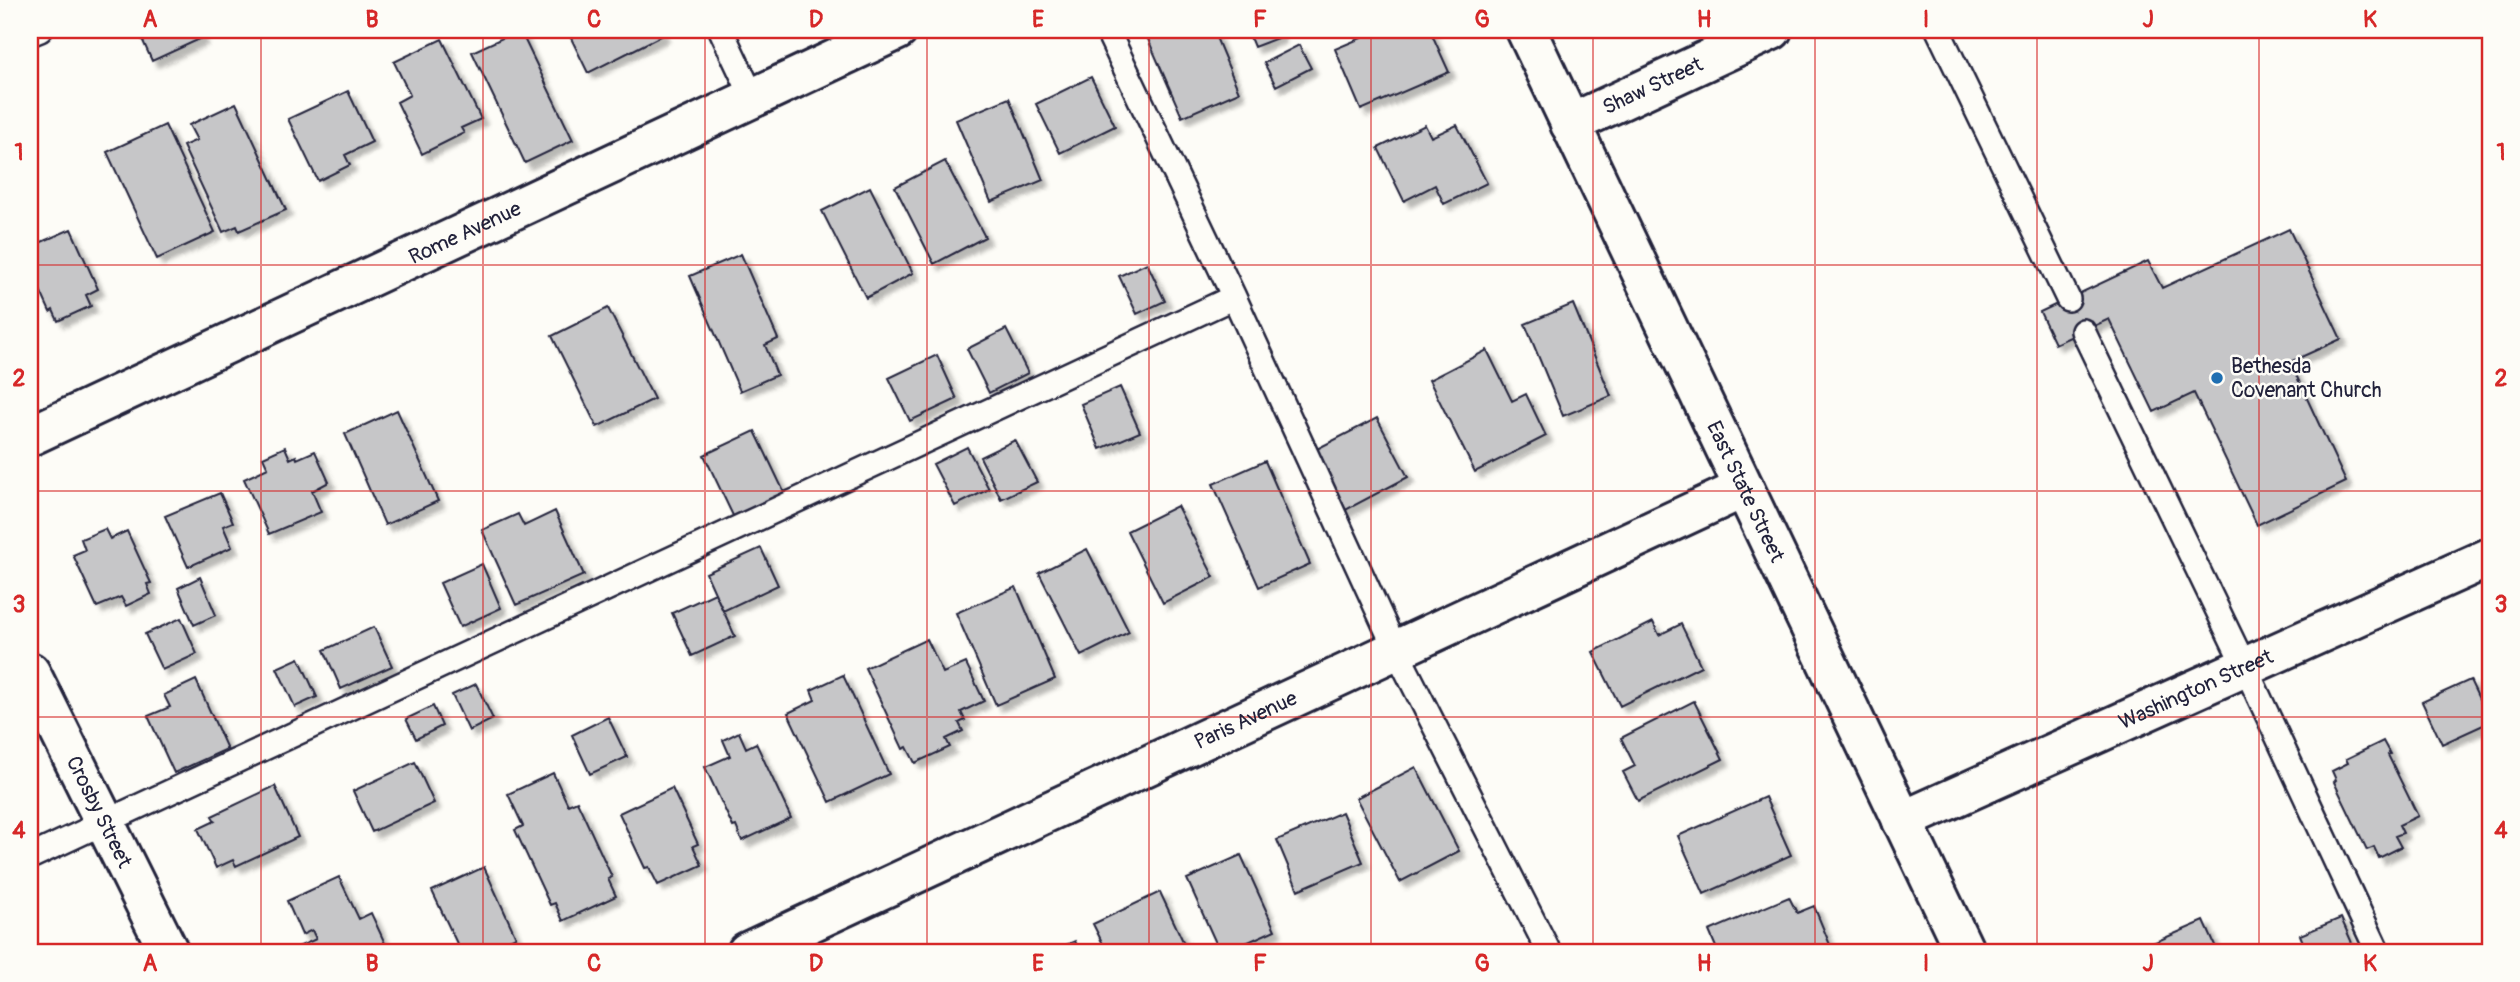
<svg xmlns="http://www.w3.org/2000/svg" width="2520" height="982" font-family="Pangolin,sans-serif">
  <defs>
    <filter id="shadow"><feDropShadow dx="6" dy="6" stdDeviation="2" flood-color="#0004"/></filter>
  </defs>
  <rect width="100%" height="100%" fill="#fdfcf7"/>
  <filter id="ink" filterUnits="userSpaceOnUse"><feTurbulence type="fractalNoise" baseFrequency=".0143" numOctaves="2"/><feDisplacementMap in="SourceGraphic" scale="14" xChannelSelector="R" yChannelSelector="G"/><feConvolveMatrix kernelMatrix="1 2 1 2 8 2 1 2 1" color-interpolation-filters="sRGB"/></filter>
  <g filter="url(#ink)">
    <!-- building -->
    <path fill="#c6c6c8" stroke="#22223b" stroke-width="2" filter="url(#shadow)" d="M 138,30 L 198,30 L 202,38 L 152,61 Z
      M 520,30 L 573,140 L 525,163 L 472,52 Z
      M 567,30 L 660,30 L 663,35 L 588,73 Z
      M 1144,30 L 1213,30 L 1239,92 L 1182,117 Z
      M 1247,30 L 1277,30 L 1280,37 L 1254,47 Z
      M 1380,30 L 1430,30 L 1449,72 L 1361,110 L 1335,49 Z
      M 442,39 L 481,119 L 461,128 L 464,133 L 422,154 L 397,102 L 410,95 L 394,62 Z
      M 1299,45 L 1311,68 L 1276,86 L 1264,63 Z
      M 1091,77 L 1115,126 L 1060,153 L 1036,104 Z
      M 348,91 L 372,142 L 345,155 L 350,165 L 318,181 L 288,119 Z
      M 1009,98 L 1043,180 L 991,202 L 956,120 Z
      M 236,103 L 286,210 L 239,231 L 237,226 L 223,232 L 183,146 L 197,140 L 189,125 Z
      M 165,125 L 215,232 L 157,259 L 107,152 Z
      M 1425,125 L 1431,137 L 1457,125 L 1487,183 L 1444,204 L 1435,185 L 1404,201 L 1378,148 Z
      M 945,161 L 985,237 L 934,264 L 895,187 Z
      M 870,187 L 913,273 L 866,298 L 822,211 Z
      M 71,229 L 98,289 L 86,295 L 91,306 L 58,321 L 53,310 L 50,312 L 30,268 L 30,247 Z
      M 2289,229 L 2341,339 L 2290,362 L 2346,482 L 2257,525 L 2194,393 L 2154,412 L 2109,319 L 2055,344 L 2040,312 L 2148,261 L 2162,288 Z
      M 741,254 L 778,339 L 765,345 L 777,375 L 740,391 L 690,276 Z
      M 1147,263 L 1165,301 L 1137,314 L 1119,276 Z
      M 1573,304 L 1611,396 L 1563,416 L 1525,324 Z
      M 608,308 L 654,399 L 597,427 L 552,336 Z
      M 1006,329 L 1028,373 L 989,393 L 967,349 Z
      M 1487,350 L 1512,401 L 1526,394 L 1546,436 L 1475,472 L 1429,380 Z
      M 937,355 L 957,399 L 910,421 L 889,378 Z
      M 1120,387 L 1140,432 L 1100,449 L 1081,404 Z
      M 397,410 L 438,501 L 385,525 L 345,434 Z
      M 1377,418 L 1408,477 L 1340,513 L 1309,453 Z
      M 755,431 L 786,496 L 735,520 L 704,455 Z
      M 1015,440 L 1037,482 L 1001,499 L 980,457 Z
      M 285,447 L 290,459 L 296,456 L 297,459 L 315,451 L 329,482 L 312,491 L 321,512 L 269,534 L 244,479 L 268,468 L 263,457 Z
      M 967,447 L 989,489 L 955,506 L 933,464 Z
      M 1265,461 L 1310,564 L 1259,587 L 1213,484 Z
      M 220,493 L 233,522 L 223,526 L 232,547 L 188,567 L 165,516 Z
      M 1177,506 L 1214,577 L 1163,603 L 1127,531 Z
      M 555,511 L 584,575 L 516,605 L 482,530 L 518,514 L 524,526 Z
      M 105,529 L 110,539 L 127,531 L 151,583 L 147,584 L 151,594 L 126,606 L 121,597 L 97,607 L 73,555 L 85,550 L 81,539 Z
      M 761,548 L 778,585 L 723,611 L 706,573 Z
      M 1087,549 L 1129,632 L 1081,656 L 1039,573 Z
      M 482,564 L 501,608 L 460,627 L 440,583 Z
      M 200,577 L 216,615 L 194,625 L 178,588 Z
      M 1016,587 L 1055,679 L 996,705 L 956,613 Z
      M 715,593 L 735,636 L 692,656 L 672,613 Z
      M 181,618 L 197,654 L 162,670 L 145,634 Z
      M 1653,622 L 1659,635 L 1681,624 L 1701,666 L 1620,706 L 1593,652 Z
      M 374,627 L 392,666 L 341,689 L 324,650 Z
      M 927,639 L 943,673 L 966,663 L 984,701 L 961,712 L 965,720 L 959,723 L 963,731 L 946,739 L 950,747 L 915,763 L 907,747 L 903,749 L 865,668 Z
      M 299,658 L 317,697 L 295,707 L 277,668 Z
      M 843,675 L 889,774 L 830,802 L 788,713 L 815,700 L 811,690 Z
      M 196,680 L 227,749 L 174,773 L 148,716 L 170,707 L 164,695 Z
      M 2470,680 L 2490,722 L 2442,744 L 2422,702 Z
      M 476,684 L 493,719 L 469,731 L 452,695 Z
      M 1694,701 L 1723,759 L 1638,801 L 1623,772 L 1635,766 L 1621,738 Z
      M 433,706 L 442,726 L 416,739 L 406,719 Z
      M 608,717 L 627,757 L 590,774 L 572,735 Z
      M 739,732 L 746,748 L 756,743 L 791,818 L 742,841 L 736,826 L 733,827 L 705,767 L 730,756 L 723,740 Z
      M 2383,741 L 2390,754 L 2388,755 L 2418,816 L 2399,825 L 2403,833 L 2395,836 L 2401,847 L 2379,858 L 2374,847 L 2367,850 L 2334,782 L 2336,780 L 2332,771 L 2348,763 L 2346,759 Z
      M 415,762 L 434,803 L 372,832 L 353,791 Z
      M 1416,767 L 1459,851 L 1400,882 L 1356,798 Z
      M 553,773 L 568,805 L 577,801 L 612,877 L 608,879 L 616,896 L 563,921 L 555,903 L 550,905 L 515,830 L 523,826 L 508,794 Z
      M 275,786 L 298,837 L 236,866 L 233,860 L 216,868 L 198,829 L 215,821 L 212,816 Z
      M 672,788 L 698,844 L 693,846 L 702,865 L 658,885 L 649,867 L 645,868 L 619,813 Z
      M 1765,797 L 1791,855 L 1704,894 L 1678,836 Z
      M 1342,812 L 1363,862 L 1298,890 L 1277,840 Z
      M 1241,855 L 1275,930 L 1226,952 L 1220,952 L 1187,879 Z
      M 484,867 L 516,937 L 483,952 L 461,952 L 432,891 Z
      M 339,877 L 359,919 L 371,913 L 389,952 L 296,952 L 294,949 L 316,939 L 312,930 L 302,935 L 287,901 Z
      M 1160,892 L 1188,952 L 1107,952 L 1093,924 Z
      M 1789,897 L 1797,913 L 1814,906 L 1833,952 L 1718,952 L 1709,931 Z
      M 2341,918 L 2356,952 L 2307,952 L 2300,935 Z
      M 2204,921 L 2218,952 L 2132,952 Z
      M 1075,941 L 1080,952 L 1050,952 Z"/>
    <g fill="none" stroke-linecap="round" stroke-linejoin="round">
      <!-- lane casing -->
      <g stroke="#22223b" stroke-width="28">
        <path id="lane" d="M 721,30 L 753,98
          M 1938,30 L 2068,299
          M 30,34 L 40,30
          M 1234,297 L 1396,650 L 1549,952
          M 2083,331 L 2245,667 L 2378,952
          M 30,857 L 1234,297 L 1107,30"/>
      </g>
      <!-- street casing -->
      <g stroke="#22223b" stroke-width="44">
        <g id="street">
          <path id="s1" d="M 1570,124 L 1772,30"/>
          <path id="s2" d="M 30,436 L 898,30"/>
          <path id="s3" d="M 30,672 L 169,952"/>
          <path id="s4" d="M 1902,821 L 2490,557"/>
          <path id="s5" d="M 747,952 L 1744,488"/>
        </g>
      </g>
      <!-- primary casing -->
      <g stroke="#22223b" stroke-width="44">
        <g id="primary">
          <path id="s6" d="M 1526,30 L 1965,952"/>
        </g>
      </g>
      <!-- lane -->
      <use href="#lane" stroke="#fdfcf7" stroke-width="23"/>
      <!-- street -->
      <use href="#street" stroke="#fdfcf7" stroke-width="38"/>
      <!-- primary -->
      <use href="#primary" stroke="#fdfcf7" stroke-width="38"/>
    </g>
  </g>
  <!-- grid -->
  <path fill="none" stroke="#d62828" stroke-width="2" stroke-opacity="0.55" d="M 261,30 L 261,952M 483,30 L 483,952M 705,30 L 705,952M 927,30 L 927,952M 1149,30 L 1149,952M 1371,30 L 1371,952M 1593,30 L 1593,952M 1815,30 L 1815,952M 2037,30 L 2037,952M 2259,30 L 2259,952M 30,265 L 2490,265M 30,491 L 2490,491M 30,717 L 2490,717"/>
  <!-- markers -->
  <circle fill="#1f6fb2" stroke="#fdfcf7" stroke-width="2.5" cx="2217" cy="378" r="7"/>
  <g text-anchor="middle" stroke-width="5" stroke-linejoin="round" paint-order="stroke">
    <!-- street labels -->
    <g font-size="21" fill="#22223b" stroke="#fdfcf7">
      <text dy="7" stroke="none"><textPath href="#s1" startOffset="91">Shaw Street</textPath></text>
      <text dy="7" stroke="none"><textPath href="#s2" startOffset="480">Rome Avenue</textPath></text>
      <text dy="7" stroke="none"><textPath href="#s6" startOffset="511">East State Street</textPath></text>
      <text dy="7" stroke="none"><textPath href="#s4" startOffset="322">Washington Street</textPath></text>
      <text dy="7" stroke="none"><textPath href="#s5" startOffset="550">Paris Avenue</textPath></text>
      <text dy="7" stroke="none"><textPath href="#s3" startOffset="156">Crosby Street</textPath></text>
    </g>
    <!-- poi labels -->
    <g font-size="21" fill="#22223b" stroke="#fdfcf7" text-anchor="start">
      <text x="2231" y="373">Bethesda<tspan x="2231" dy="24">Covenant Church</tspan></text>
    </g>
  </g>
  <!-- margin -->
  <rect width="2520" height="982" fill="none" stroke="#fdfcf7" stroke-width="77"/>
  <rect x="38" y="38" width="2444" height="906" fill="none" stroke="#d62828" stroke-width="2.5"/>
  <g font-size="23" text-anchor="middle" font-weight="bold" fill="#d62828">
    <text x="150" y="27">A</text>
    <text x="372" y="27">B</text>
    <text x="594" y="27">C</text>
    <text x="816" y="27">D</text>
    <text x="1038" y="27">E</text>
    <text x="1260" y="27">F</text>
    <text x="1482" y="27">G</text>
    <text x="1704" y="27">H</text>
    <text x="1926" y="27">I</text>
    <text x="2148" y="27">J</text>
    <text x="2370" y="27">K</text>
    <text x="19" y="160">1</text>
    <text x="2501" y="160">1</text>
    <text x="19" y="386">2</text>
    <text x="2501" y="386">2</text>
    <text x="19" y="612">3</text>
    <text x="2501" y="612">3</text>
    <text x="19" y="838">4</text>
    <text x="2501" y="838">4</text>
    <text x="150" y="971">A</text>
    <text x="372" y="971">B</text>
    <text x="594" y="971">C</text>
    <text x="816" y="971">D</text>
    <text x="1038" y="971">E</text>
    <text x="1260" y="971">F</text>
    <text x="1482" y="971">G</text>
    <text x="1704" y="971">H</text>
    <text x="1926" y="971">I</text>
    <text x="2148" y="971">J</text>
    <text x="2370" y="971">K</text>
  </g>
</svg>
